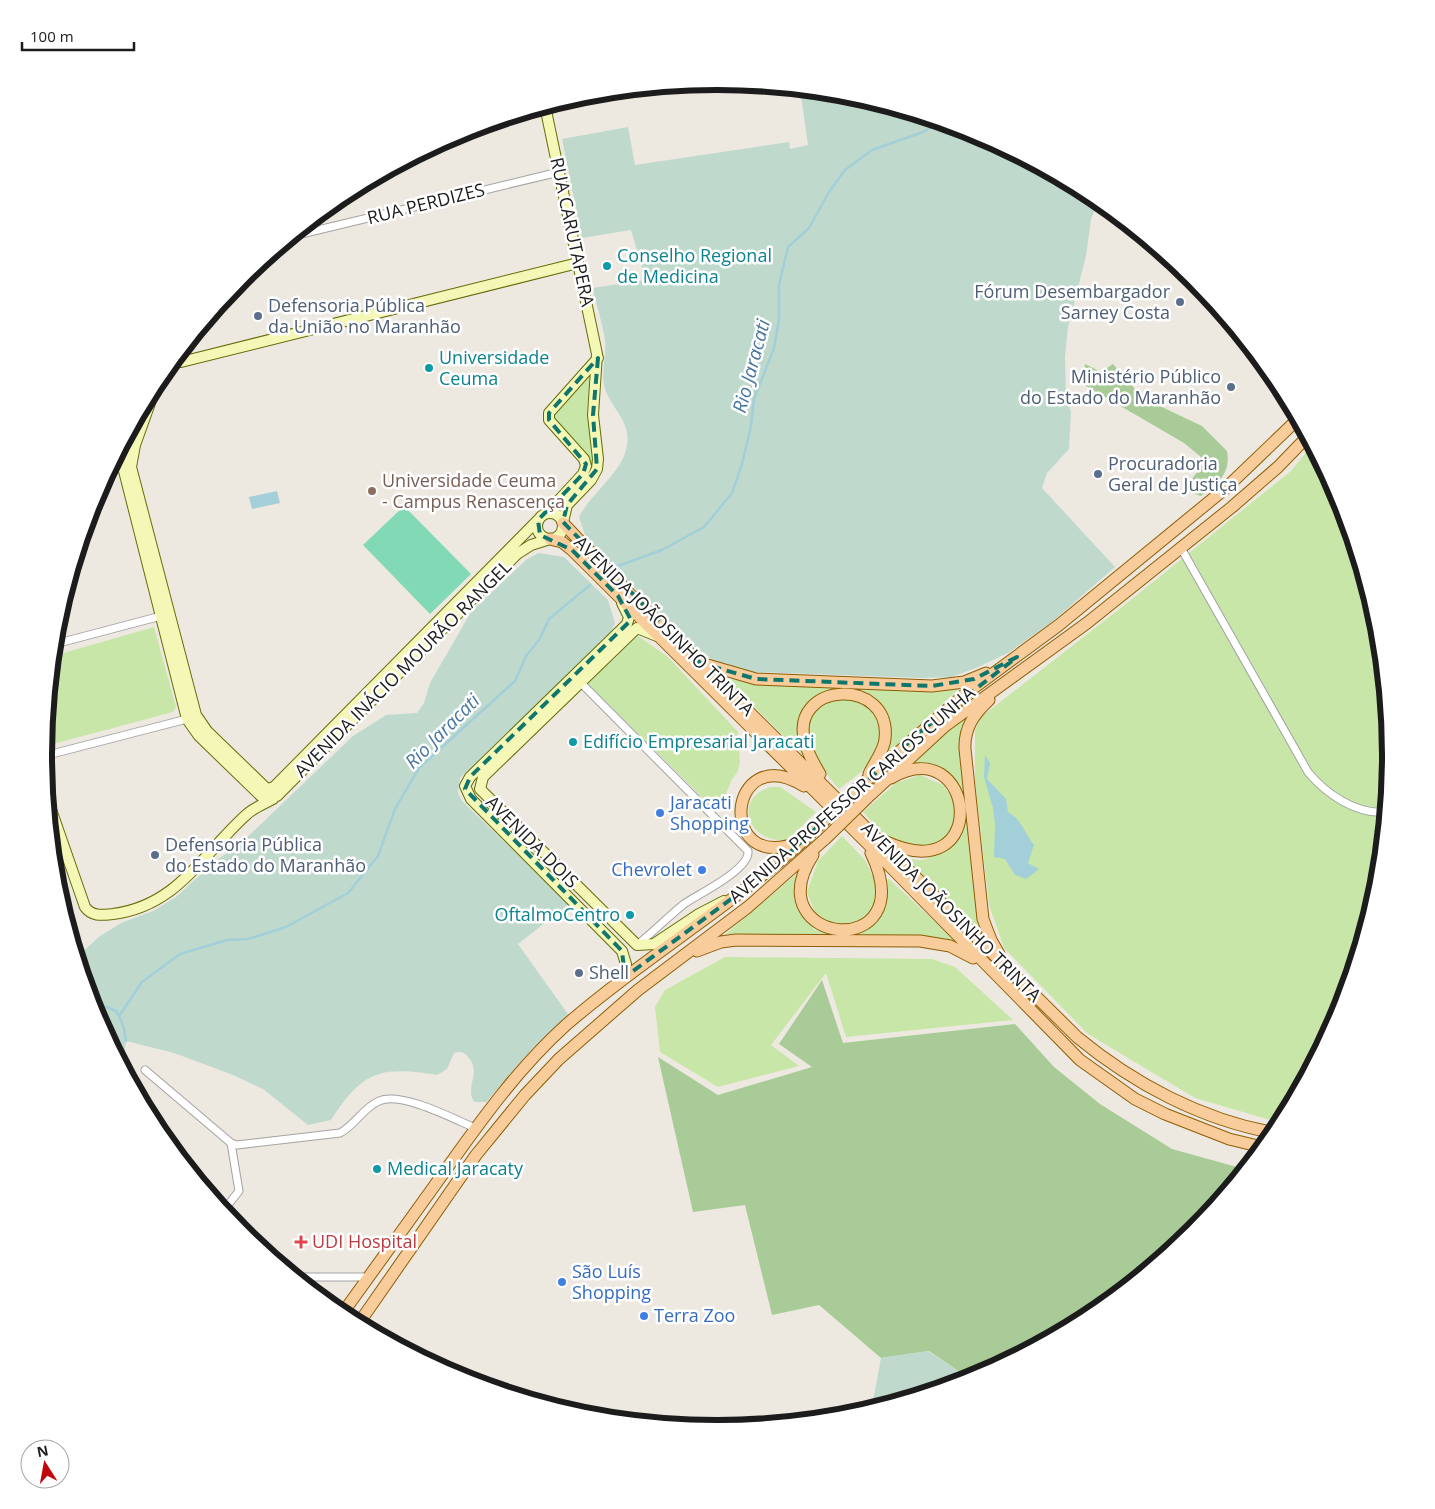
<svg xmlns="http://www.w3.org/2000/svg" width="1435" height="1509" font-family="'Open Sans',sans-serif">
  <rect width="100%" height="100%" fill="#ede9e1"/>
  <!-- grass -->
  <path fill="#c8e6a8" d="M 590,374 L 587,411 L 593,461 L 592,464 L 590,465 L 553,418 L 553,413 Z
    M 1312,445 L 1340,497 L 1378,623 L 1391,754 L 1378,886 L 1340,1013 L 1281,1123 L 1195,1098 L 1088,1034 L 1004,948 L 989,905 L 975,782 L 975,731 L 981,717 L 1127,603 L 1291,471 Z
    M 154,627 L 176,707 L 173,712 L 49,745 L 45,737 L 53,656 Z
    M 638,636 L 668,657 L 738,732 L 740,762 L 737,773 L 732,779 L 724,799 L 719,803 L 709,804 L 588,684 Z
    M 730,679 L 750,683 L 916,691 L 961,687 L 887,755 C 887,751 889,748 890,744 C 896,712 870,704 848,690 L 800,717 L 798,734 L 803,755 L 728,681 Z
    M 842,698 C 851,700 860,701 868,707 C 885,722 882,752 866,767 C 858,775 848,782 839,789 C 812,758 783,712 842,698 Z
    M 974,710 L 960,738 L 961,770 L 981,932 L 956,912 L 900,854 C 905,856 912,860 918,860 C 923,861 929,858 933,856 C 973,844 975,791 940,771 C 933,767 919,767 910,766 L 923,750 Z
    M 920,775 L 943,785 L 954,801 L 954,825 L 944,841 C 937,843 929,849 922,849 C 896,850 878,829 863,812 L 896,783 Z
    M 771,787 L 780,787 L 816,812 L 789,839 C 749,847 731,798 771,787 Z
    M 842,836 L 865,860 L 876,883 L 874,908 L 858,921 L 842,925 L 828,922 L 815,913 L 807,892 L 818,861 Z
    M 801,870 C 792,901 793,907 815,930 L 854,934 L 868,929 L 886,906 L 888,878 L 965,950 L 949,942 L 722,937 Z
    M 725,957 L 932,959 L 955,967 L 1013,1020 L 846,1037 L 826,973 L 771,1045 L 799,1066 L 718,1087 L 660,1052 L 655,1007 L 665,990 Z"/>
  <!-- forest -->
  <path fill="#a8cb97" d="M 1085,364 L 1101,372 L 1113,364 L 1143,398 L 1202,426 L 1227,451 C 1231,473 1218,484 1201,496 L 1192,493 L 1192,479 L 1202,465 L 1201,457 L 1184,443 L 1081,383 Z
    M 822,980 L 843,1043 L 1015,1024 L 1054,1067 L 1100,1104 L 1172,1149 L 1244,1169 L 1194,1231 L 1092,1315 L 975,1377 L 970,1379 L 929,1351 L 881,1358 L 819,1305 L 772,1315 L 745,1205 L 693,1212 L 658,1057 L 718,1095 L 812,1067 L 779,1044 Z"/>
  <!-- wetland -->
  <path fill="#bfdacd" d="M 800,89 L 849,94 L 976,132 L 1099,200 L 1091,219 L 1086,256 L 1068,327 L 1065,357 L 1066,397 L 1071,412 L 1069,449 L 1047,473 L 1042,488 L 1115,567 L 1053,621 L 1008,653 L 976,668 L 951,677 L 923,678 L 752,672 L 730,668 L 713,660 L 695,647 L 587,541 L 579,517 C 591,493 624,471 627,445 C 631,422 612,409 605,389 C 600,373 607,356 605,340 C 602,323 597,305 592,288 L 646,280 L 631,230 L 582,238 L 562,139 L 628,127 L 635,165 L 789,142 L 790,149 L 808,145 Z
    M 539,553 L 564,557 L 608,600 L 615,623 L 610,634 L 460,778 L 458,793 L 462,801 L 569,904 L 518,944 L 570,1017 L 533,1048 L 486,1102 L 474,1102 C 473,1100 471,1096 471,1094 C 470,1081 479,1071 469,1058 C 464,1052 461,1051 454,1053 L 447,1069 L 437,1075 C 379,1066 363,1071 331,1120 L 308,1125 L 263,1089 L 233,1075 L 174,1053 L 126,1041 L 123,1064 L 95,1012 L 78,956 L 100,936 L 121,923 L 153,911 L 176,897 L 215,861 L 239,845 L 353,736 L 386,715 L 417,713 L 424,703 L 430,683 L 471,612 L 527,559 Z
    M 928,1351 L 970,1379 L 875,1407 L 873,1401 L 881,1358 Z"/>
  <!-- pitch -->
  <path fill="#81dab5" d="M 404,506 L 471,574 L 430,614 L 363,545 Z"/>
  <!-- water -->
  <path fill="#a3cfd9" d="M 277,491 L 280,503 L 252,509 L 249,497 Z
    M 985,755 L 990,763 L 987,779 L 1006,799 L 1008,812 C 1022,820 1024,832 1034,845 L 1028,863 L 1039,869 L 1026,879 L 1015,875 L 1005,859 L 994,857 L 995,824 L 993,808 L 984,777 Z"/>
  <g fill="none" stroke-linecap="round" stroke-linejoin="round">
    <!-- stream -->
    <path stroke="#a3cfd9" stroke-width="2.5" d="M 615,567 L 662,550 L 704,527 L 732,493 L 742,464 L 751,426 L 754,399 L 774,348 L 779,320 L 779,285 L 788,247 L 809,228 L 829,192 L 845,170 L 872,150 L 923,132 L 941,122
      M 94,1008 L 99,1004 L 116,1011 L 119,1016
      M 126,1041 L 124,1028 L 119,1016 L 142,982 L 180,954 L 227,940 L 248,939 L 286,927 L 348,893 L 378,856 L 395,809 L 419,768 L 515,681 L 526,656 L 539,640 L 549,619 L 590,585"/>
    <!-- street casing -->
    <g stroke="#a3a3a3" stroke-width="9">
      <path id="street" d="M 293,236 L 559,172
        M 1181,548 L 1308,772 C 1326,794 1357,815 1386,812
        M 55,644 L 161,616
        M 580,682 L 748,851 C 750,870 698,894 684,904 C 668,917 653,932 637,945
        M 44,756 L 187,719
        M 145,1070 L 231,1143 L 237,1145 L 340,1133 C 355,1125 363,1108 379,1101 C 401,1091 454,1119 475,1128
        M 224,1210 L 239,1191 L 231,1143
        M 298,1277 L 368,1277"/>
    </g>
    <!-- secondary casing -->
    <g stroke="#656d08" stroke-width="12">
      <path id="secondary" d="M 545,106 L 597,354 L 593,415 L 598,459 L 597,469 L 591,480 L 567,505 L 563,522
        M 173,362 L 181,362 L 578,263
        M 159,378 L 135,445 L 131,467 L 196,715 L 207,731 L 267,789 L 274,787 L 538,520
        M 133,425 L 122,463 L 187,719 L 199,736 L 264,799 L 277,796 L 517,554 L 531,545 L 550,539
        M537 526a13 13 0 1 1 26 0a13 13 0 1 1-26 0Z
        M 547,513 L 583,474 L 586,466 L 584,459 L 549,420 L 549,413 L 598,358
        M 622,603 L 629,617 L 627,624 L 470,777 L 465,786 L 471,799 L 622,951 L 626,964 L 625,977
        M 657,636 L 637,628 L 483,777 L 480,789 L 637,945 L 654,944 L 699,914 L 724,901
        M 48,801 L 85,907 C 92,917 103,915 113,914 C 177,906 203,854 246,815 C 253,808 264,804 273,799"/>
    </g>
    <!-- primary casing -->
    <g stroke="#8e5d05" stroke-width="13">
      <path id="primary" d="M 563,523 L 629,593 L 1077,1037 C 1134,1084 1202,1120 1275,1133
        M 550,539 L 562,542 L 572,550 L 868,844 L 1080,1060 L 1135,1099 L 1165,1114 L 1229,1139 L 1262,1147
        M 704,664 L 756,679 L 932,686 L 964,682 L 986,673
        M 989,700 C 974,714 964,728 965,749 L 983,919 L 991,940 L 999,954
        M 820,774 C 814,764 808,754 805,743 C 788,681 892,676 885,739 C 884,751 874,763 869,774
        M 860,786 L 964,695 L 1059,625 L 1226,488 L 1298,419
        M 867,798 L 945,726 L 1087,623 L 1232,507 L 1278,467 L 1308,436
        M 884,841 C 993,892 976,729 891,778
        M 799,842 C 715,876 727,738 804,786
        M 813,855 C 754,946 924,964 871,853
        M 697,951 L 721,942 L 736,940 L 920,941 L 950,946 L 973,958
        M 342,1314 C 373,1271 404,1228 435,1185 C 475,1129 514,1072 566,1025 C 642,959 729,908 804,840
        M 359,1323 L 476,1155 L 525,1095 L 559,1059 L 638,990 L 748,907 L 825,839"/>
    </g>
    <!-- street -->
    <use href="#street" stroke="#fff" stroke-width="7"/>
    <!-- secondary -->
    <use href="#secondary" stroke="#f5f7b6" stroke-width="10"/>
    <!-- primary -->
    <use href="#primary" stroke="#f8cd9b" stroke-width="11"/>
    <!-- primary-bridge casing -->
    <g stroke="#8e5d05" stroke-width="13" stroke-linecap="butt">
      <path id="primary-bridge" d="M 825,839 L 867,798
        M 804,840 L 860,786"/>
    </g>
    <!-- primary-bridge -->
    <use href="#primary-bridge" stroke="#f8cd9b" stroke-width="11"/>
  </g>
  <!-- marked area -->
  <path fill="none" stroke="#0f766e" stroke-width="4" stroke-dasharray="10 6" stroke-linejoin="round" d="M 598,358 L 593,415 L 597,469 L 567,505 L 563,522 L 700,663 L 756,679 L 932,686 L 974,679 L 1017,657 L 920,732 L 772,869 L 625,977 L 622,951 L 465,789 L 470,777 L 631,620 L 618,596 L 572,550 L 540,535 L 538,520 L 583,474 L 586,464 L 549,420 L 549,413 Z"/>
  <!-- markers -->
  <g fill="#0f9aa8" stroke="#fff" stroke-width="2">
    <circle cx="607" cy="266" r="5"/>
    <circle cx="429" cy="368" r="5"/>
    <circle cx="573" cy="742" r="5"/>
    <circle cx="630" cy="915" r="5"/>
    <circle cx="377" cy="1169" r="5"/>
  </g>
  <g fill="#5c6f8a" stroke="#fff" stroke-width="2">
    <circle cx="1180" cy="302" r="5"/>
    <circle cx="258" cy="316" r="5"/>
    <circle cx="1231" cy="387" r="5"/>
    <circle cx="1098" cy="474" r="5"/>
    <circle cx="155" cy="855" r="5"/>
    <circle cx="579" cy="973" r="5"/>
  </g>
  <circle fill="#8d6e63" stroke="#fff" stroke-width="2" cx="372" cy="491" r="5"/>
  <g fill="#3f7fe0" stroke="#fff" stroke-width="2">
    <circle cx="660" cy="813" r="5"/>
    <circle cx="702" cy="870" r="5"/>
    <circle cx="562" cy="1282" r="5"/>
    <circle cx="644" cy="1316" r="5"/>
  </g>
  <path fill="#e0444e" stroke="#fff" stroke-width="2" d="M298.5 1234.5h5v5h5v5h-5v5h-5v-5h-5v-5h5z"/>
  <g text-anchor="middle" stroke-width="5" stroke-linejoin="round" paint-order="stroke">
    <!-- street labels -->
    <g font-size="18" fill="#1c1c1c" stroke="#fff">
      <text transform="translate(426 204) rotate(-14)" y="6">RUA PERDIZES</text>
      <text transform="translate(572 232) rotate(78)" y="6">RUA CARUTAPERA</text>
      <text transform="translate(664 626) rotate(45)" y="6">AVENIDA JOÃOSINHO TRINTA</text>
      <text transform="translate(403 669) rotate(-45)" y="6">AVENIDA INÁCIO MOURÃO RANGEL</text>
      <text transform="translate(852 795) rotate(-41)" y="6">AVENIDA PROFESSOR CARLOS CUNHA</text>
      <text transform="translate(532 842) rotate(45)" y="6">AVENIDA DOIS</text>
      <text transform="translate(951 912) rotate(45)" y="6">AVENIDA JOÃOSINHO TRINTA</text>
    </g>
    <!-- culture labels -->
    <g font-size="18" fill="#0d838f" stroke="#fff" text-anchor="start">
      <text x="617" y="262">Conselho Regional<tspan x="617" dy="21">de Medicina</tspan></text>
      <text x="439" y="364">Universidade<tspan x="439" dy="21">Ceuma</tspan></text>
      <text x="583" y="748">Edifício Empresarial Jaracati</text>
      <text x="620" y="921" text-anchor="end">OftalmoCentro</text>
      <text x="387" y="1175">Medical Jaracaty</text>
    </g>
    <!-- service labels -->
    <g font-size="18" fill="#4e5e75" stroke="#fff" text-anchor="start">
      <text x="1170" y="298" text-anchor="end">Fórum Desembargador<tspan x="1170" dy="21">Sarney Costa</tspan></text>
      <text x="268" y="312">Defensoria Pública<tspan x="268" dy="21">da União no Maranhão</tspan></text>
      <text x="1221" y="383" text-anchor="end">Ministério Público<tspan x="1221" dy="21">do Estado do Maranhão</tspan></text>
      <text x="1108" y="470">Procuradoria<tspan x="1108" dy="21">Geral de Justiça</tspan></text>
      <text x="165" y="851">Defensoria Pública<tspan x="165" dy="21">do Estado do Maranhão</tspan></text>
      <text x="589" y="979">Shell</text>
    </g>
    <!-- education labels -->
    <g font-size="18" fill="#785e54" stroke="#fff" text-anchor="start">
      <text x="382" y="487">Universidade Ceuma<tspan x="382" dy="21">- Campus Renascença</tspan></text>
    </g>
    <!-- shop labels -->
    <g font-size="18" fill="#366cbe" stroke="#fff" text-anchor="start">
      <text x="670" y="809">Jaracati<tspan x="670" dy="21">Shopping</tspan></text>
      <text x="692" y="876" text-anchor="end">Chevrolet</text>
      <text x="572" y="1278">São Luís<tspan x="572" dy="21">Shopping</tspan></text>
      <text x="654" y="1322">Terra Zoo</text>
    </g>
    <!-- health labels -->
    <g font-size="18" fill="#be3a42" stroke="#fff" text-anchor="start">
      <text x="312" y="1248">UDI Hospital</text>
    </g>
    <!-- water labels -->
    <g font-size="19" font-style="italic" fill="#4977a0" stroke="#fff">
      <text transform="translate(751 366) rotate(-75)" y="7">Rio Jaracati</text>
      <text transform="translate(442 731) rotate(-45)" y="7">Rio Jaracati</text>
    </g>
  </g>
  <!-- crop -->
  <path d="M0 0H1435V1509H0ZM52 755a665 665 0 1 1 1330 0a665 665 0 1 1-1330 0Z" fill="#fff" fill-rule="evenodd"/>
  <path fill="none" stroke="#1c1c1c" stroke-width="6" d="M52 755a665 665 0 1 1 1330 0a665 665 0 1 1-1330 0Z"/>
  <!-- north arrow -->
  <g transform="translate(45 1464) rotate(349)"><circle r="24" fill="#ffffff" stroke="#a4a4a4"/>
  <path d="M0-4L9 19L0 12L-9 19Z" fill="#c0070c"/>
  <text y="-8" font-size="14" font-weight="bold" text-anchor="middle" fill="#1c1c1c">N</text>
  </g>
  <!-- scale -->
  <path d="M22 42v8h112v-8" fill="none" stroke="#1c1c1c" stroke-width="2.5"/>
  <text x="30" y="42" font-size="15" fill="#1c1c1c" stroke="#ffffff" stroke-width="4" paint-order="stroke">100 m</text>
</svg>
